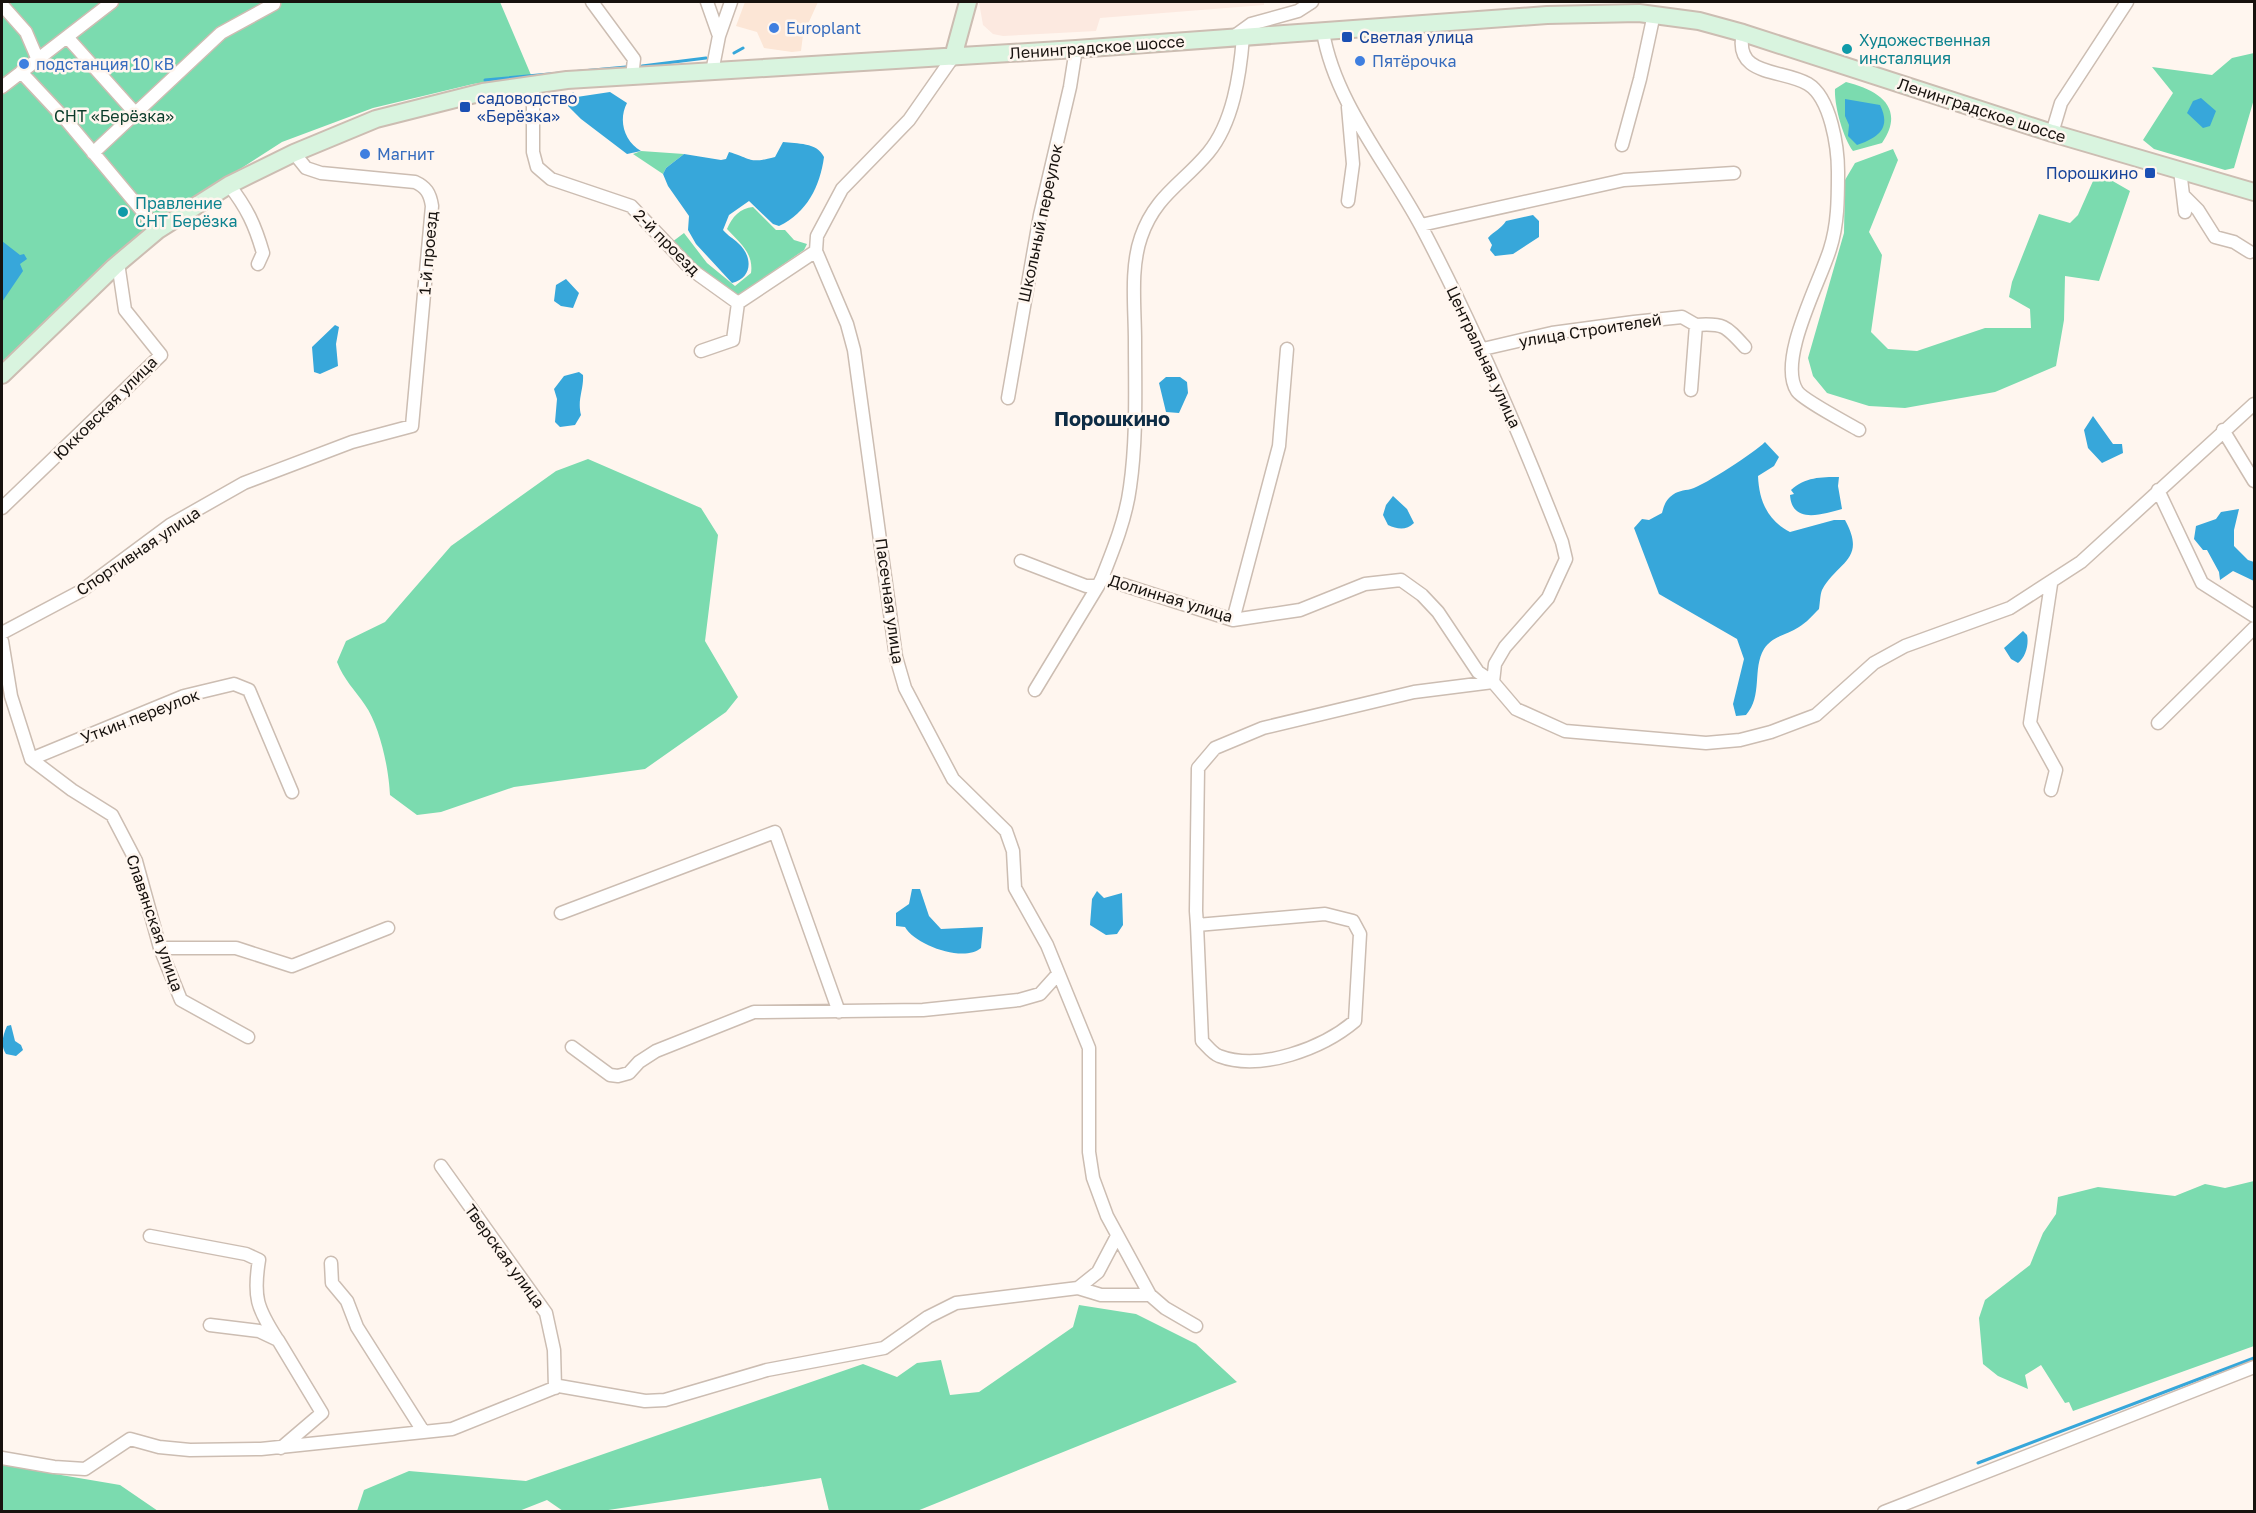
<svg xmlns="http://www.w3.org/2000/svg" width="2256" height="1513" font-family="'Golos Text',sans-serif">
  <rect width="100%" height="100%" fill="#fff6ef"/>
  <!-- built -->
  <path fill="#fce6d6" d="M 745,2 L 818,2 L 803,35 L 801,51 L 792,52 L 764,48 L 757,32 L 736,26 Z"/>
  <!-- industrial -->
  <path fill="#fce9e0" d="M 979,2 L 1264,2 L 1264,5 L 1100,18 L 1096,31 L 1003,36 L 993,34 L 983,25 Z"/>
  <!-- green -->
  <path fill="#7bdbaf" d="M 2,2 L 500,2 L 531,75 L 473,84 L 373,108 L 282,142 L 164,218 L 2,368 Z
    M 2254,53 L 2254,99 L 2234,168 L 2225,170 L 2154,149 L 2143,140 L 2173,93 L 2152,67 L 2212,75 L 2232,58 Z
    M 1846,82 C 1879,90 1906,108 1882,143 L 1853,151 C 1843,138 1834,105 1835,89 Z
    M 1893,149 L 1898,160 L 1869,232 L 1882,255 L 1871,332 L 1888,349 L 1917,351 L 1985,328 L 2031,328 L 2030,309 L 2009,297 L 2012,282 L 2039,214 L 2070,223 L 2078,215 L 2097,172 L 2130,191 L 2099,281 L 2065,276 L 2064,320 L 2056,366 L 1995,392 L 1905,408 L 1869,406 L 1827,393 L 1813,376 L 1808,358 L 1844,233 L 1845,180 L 1855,163 Z
    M 641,151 L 684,154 L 666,168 L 663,174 L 633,154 Z
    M 753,207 L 776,230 L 785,230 L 794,240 L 807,244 L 804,250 L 736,297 L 706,276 L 672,242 L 684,233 L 707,263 L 735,286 L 751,273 C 754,253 739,242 727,229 C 732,217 740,208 753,207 Z
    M 588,459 L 701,508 L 718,535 L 705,641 L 738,697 L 726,712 L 645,769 L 514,787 L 441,812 L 417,815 L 390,795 C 389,770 380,726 365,705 C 355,690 344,680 337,662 L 346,641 L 385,622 L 451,546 L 556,471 Z
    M 2254,1181 L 2254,1346 L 2073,1411 L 2069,1402 L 2065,1403 L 2041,1365 L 2025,1375 L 2028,1389 L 1998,1376 L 1983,1364 L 1979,1318 L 1985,1300 L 2030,1265 L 2043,1233 L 2056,1214 L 2058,1197 L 2098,1187 L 2175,1196 L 2205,1184 L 2225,1188 Z
    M 1079,1305 L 1136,1314 L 1196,1344 L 1237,1382 L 917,1511 L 829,1511 L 821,1478 L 595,1512 L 563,1511 L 547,1500 L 519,1511 L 357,1511 L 364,1490 L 409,1471 L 526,1481 L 863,1364 L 897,1377 L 917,1363 L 941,1360 L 950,1395 L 979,1392 L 1073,1327 Z
    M 2,1465 L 120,1485 L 158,1511 L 2,1511 Z"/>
  <!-- water -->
  <path fill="#37a7da" d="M 610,92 L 627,103 C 618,120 624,141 641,151 L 627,154 L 581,119 L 568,106 L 570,98 Z
    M 2201,98 L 2216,111 L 2210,126 L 2203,128 L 2187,113 L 2193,101 Z
    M 1845,99 L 1880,105 C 1892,129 1877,138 1857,145 L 1848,136 L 1849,125 L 1845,116 Z
    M 783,142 C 797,144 817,142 824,157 C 820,186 807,213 779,226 L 773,224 L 749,201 L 729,215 L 723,230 C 728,236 733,238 738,243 C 753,256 753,278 732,283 L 696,244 L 688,230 L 689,216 L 668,186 L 663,174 L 666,168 L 684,154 L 721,160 L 726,159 L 729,152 C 753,159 748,164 775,157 Z
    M 1533,215 L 1539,221 L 1539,237 L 1513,254 L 1495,256 L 1490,250 L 1492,245 L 1488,238 C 1494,231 1501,229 1506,221 Z
    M 2,241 L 20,255 L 24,254 L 27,259 L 20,264 L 23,271 L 2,302 Z
    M 566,279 L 579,293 L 573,308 L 561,306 L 554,301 L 556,285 Z
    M 335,325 L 339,327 L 336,344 L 338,366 L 320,374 L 314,372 L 312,347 Z
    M 579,372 L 583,375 C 584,389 577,400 581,415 L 575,425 L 560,427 L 555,422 L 557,399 L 554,389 L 564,376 Z
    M 1166,377 L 1180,377 L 1187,382 L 1188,393 L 1179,413 L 1166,412 L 1159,383 Z
    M 2093,416 L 2113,444 L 2122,444 L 2123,453 L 2102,463 L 2088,448 L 2084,430 Z
    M 1765,442 L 1779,457 L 1774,466 L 1758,476 C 1759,501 1768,521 1790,532 L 1834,520 L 1845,520 C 1867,560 1838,561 1822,590 C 1820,595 1820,603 1819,609 C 1813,615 1806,623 1799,627 C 1787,635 1772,636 1764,649 C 1752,669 1763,696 1746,715 L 1736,716 L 1733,704 L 1744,659 L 1737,639 L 1659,594 L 1634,528 L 1642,519 L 1649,520 L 1662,513 C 1664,506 1665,502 1670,497 C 1678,490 1683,491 1691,489 C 1705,485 1755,452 1765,442 Z
    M 1839,477 L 1838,486 L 1842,509 C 1823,514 1792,525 1790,495 L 1794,494 L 1791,490 C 1805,477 1821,477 1839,477 Z
    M 1393,496 L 1407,509 L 1414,523 C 1406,531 1397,529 1388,525 L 1383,515 L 1386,505 Z
    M 2239,509 L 2234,530 L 2234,546 L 2248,560 L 2254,562 L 2254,581 L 2233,571 L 2220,580 L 2219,572 L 2207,550 L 2203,550 L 2194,539 L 2196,526 L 2216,519 L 2221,512 Z
    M 2023,631 L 2027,635 C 2029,644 2026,657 2018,663 L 2011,659 L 2004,648 Z
    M 912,889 L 920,889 L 929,916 L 941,929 L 983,927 L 981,948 C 964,963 915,945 905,927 L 896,926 L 896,913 L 909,904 Z
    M 1097,891 L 1104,898 L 1122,893 L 1123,925 L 1117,934 L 1106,935 L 1090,925 L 1092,899 Z
    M 11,1025 L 15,1041 L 21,1045 L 23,1050 L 16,1056 L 6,1054 C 0,1045 3,1035 7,1026 Z"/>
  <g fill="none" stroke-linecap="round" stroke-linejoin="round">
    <!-- stream -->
    <path stroke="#37a7da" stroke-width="3" d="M 734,53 L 743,48
      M 642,66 L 706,58
      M 485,80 L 626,67
      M 573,94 L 574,98
      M 1978,1463 L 2254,1358"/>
    <!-- street casing -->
    <g stroke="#ccbdb2" stroke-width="15">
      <path id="street" d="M 592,2 L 634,59 L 632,77
        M 707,2 L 719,36
        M 2,5 L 26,32 L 38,60
        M 1323,32 C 1335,103 1388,164 1421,226 C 1475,328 1520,434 1562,542 L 1566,559 L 1548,598 L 1505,647 L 1495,664 L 1493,682
        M 1743,33 C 1733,77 1783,69 1808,84 C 1831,98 1838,148 1838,172 C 1838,199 1838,224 1830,249 C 1820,282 1777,360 1797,391 C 1803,400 1847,423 1859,430
        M 67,37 L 136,114
        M 1233,37 L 1251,24 L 1298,11 L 1312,2
        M 953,57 L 909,120 L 842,189 L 817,236 L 816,251 L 847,324 L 854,350 L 896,657 L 905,688 L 953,779 L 1006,831 L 1013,851 L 1015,888 L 1047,945 L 1089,1048 L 1089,1152 L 1093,1178 L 1107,1216 L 1150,1295 L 1165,1308 L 1196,1326
        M 21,72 L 66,120 L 158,230
        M 712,72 L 719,36 L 731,2
        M 533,84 L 533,152 L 537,167 L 551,179 L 631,206 L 692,270 L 738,303
        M 2,87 L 112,2
        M 2052,133 L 2061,103 L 2127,2
        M 1622,145 L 1640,79 L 1654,14
        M 93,153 L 221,33 L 274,4
        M 2180,170 L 2185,212
        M 229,185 C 247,208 255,225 263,253 L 258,264
        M 2183,195 L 2198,210 L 2215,237 L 2234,242 L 2250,252
        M 1348,201 L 1353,164 L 1348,107
        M 1421,225 L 1624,180 L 1734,173
        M 1696,325 C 1724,323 1726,326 1745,347
        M 1483,349 L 1552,333 L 1634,322 L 1682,317 L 1696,325
        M 701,351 L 733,340 L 738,303 L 816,251
        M 1691,390 L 1696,325
        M 1008,398 L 1040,215 L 1070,87 L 1076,49
        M 2223,430 L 2254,481
        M 2158,490 L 2202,583 L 2254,616
        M 2,508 L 161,355 L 125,310 L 118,263
        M 1021,561 L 1086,586 L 1098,586 L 1102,578 L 1233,620 L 1300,610 L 1365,584 L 1401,580 L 1422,595 L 1438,612 L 1478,672 L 1493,682 L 1516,709 L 1565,731 L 1706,743 L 1740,740 L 1771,732 L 1816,715 L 1874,663 L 1905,646 L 2010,608 L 2081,562 L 2254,404
        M 1102,578 C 1114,548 1126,518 1130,487 C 1137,439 1135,389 1135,341 C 1135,308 1130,268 1141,237 C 1155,196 1182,184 1208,153 C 1233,123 1240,75 1243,37
        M 2051,584 L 2030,723 L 2056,770 L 2051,790
        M 1233,620 L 1279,446 L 1287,349
        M 2,633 L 81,591 L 170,525 L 244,483 L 352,442 L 412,426 L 432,206 C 430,193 426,187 415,182 L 321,173 L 306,168 L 294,153
        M 2,641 L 11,696 L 31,759 L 72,790 L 112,815 L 136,861 L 160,948 L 181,1000 L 248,1037
        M 1035,690 L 1098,586
        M 2158,723 L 2254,628
        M 31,759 L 184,696 L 234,684 L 249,690 L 292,792
        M 561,913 L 775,832 L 839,1012
        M 1197,925 L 1325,914 L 1353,921 L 1360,934 L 1355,1021 C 1323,1048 1261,1072 1219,1056 C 1213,1054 1207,1046 1202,1041 L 1197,925 L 1196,911 L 1198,768 L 1215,748 L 1263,728 L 1414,692 L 1493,682
        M 160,948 L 236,948 L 292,966 L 388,928
        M 572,1047 L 610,1075 L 618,1076 L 629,1073 L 639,1062 L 656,1051 L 754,1012 L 923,1010 L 1019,1000 L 1040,994 L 1058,974
        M 441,1166 L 546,1313 L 554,1350 L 555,1388
        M 150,1236 L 246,1254 L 259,1260 C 253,1297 257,1308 277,1339
        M 331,1263 L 332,1283 L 347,1301 L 357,1327 L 423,1431
        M 1078,1288 L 1101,1295 L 1150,1295
        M 210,1325 L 259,1331 L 278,1340 L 322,1413 L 281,1448
        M 2,1458 L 54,1467 L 85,1469 L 130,1439 L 159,1447 L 190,1450 L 261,1449 L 452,1429 L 559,1386 L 645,1401 L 665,1400 L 767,1370 L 884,1348 L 928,1317 L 956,1303 L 1078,1288 L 1098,1272 L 1117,1236
        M 1884,1512 L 2254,1367"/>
    </g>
    <!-- secondary casing -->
    <g stroke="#ccbdb2" stroke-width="20">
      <path id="secondary" d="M 953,57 L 968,2
        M 2,375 L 114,267 L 158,230 L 229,185 L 294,153 L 376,119 L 483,92 L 567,80 L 1076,49 L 1547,15 L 1639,13 L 1699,21 L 1743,33 L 2052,133 L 2254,192"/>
    </g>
    <!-- street -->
    <use href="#street" stroke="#fff" stroke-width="12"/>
    <!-- secondary -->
    <use href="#secondary" stroke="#d9f4df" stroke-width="16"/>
  </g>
  <!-- markers -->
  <g fill="#3f7fe0" stroke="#fff6ef" stroke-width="2">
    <circle cx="774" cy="28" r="6"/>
    <circle cx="1360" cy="61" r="6"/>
    <circle cx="24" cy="64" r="6"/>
    <circle cx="365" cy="154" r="6"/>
  </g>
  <g fill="#1a4fb4" stroke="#fff6ef" stroke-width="2">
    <rect x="1341" y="31" width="12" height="12" rx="3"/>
    <rect x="459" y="101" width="12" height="12" rx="3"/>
    <rect x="2144" y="167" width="12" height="12" rx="3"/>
  </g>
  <g fill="#0f9aa8" stroke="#fff6ef" stroke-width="2">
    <circle cx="1847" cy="49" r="6"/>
    <circle cx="123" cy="212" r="6"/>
  </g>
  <g text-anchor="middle" stroke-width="5" stroke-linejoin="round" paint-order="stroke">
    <!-- shop labels -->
    <g font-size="16" fill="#366cbe" stroke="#fff6ef" text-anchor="start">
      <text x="786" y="34">Europlant</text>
      <text x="1372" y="67">Пятёрочка</text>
      <text x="36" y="70">подстанция 10 кВ</text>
      <text x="377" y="160">Магнит</text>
    </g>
    <!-- transit labels -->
    <g font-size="16" fill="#164399" stroke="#fff6ef" text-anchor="start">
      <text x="1359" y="43">Светлая улица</text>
      <text x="477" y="104">садоводство<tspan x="477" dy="18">«Берёзка»</tspan></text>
      <text x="2138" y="179" text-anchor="end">Порошкино</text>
    </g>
    <!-- culture labels -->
    <g font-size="16" fill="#0d838f" stroke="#fff6ef" text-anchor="start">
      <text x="1859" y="46">Художественная<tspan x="1859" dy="18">инсталяция</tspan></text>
      <text x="135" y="209">Правление<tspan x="135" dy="18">СНТ Берёзка</tspan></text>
    </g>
    <!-- street labels -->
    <g font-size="16" fill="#17120e" stroke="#fff6ef">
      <text transform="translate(1097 47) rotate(-4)" y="6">Ленинградское шоссе</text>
      <text transform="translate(1982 110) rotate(18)" y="6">Ленинградское шоссе</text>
      <text transform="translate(1040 223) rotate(-78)" y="6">Школьный переулок</text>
      <text transform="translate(667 242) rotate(45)" y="6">2-й проезд</text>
      <text transform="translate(428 253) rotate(-85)" y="6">1-й проезд</text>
      <text transform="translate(1590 330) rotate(-9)" y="6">улица Строителей</text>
      <text transform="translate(1484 357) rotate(65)" y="6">Центральная улица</text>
      <text transform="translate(105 408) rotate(-45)" y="6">Юкковская улица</text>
      <text transform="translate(138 551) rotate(-34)" y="6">Спортивная улица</text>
      <text transform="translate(1171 598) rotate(17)" y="6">Долинная улица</text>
      <text transform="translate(890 601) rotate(82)" y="6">Пасечная улица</text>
      <text transform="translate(140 716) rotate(-21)" y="6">Уткин переулок</text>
      <text transform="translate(155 923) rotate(71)" y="6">Славянская улица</text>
      <text transform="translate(505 1256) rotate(54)" y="6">Тверская улица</text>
    </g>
    <!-- park labels -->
    <g font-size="16" fill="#0a3b29" stroke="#fff6ef">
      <text x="114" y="122">СНТ «Берёзка»</text>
    </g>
    <!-- quarter labels -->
    <g font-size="20" font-weight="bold" fill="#0d2c45" stroke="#fff6ef">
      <text x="1112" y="426">Порошкино</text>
    </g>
  </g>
  <!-- border -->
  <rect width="2256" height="1513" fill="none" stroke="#17120e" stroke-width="6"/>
</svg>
